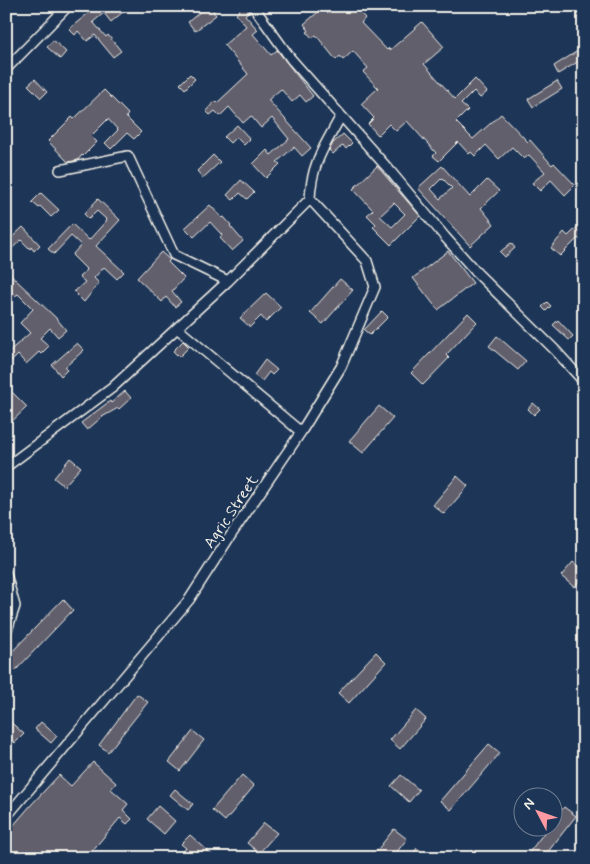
<svg xmlns="http://www.w3.org/2000/svg" width="590" height="864" font-family="Mynerve,sans-serif">
  <rect width="100%" height="100%" fill="#1d3557"/>
  <filter id="ink" filterUnits="userSpaceOnUse"><feTurbulence type="fractalNoise" baseFrequency=".02" numOctaves="2"/><feDisplacementMap in="SourceGraphic" scale="10" xChannelSelector="R" yChannelSelector="G"/><feConvolveMatrix kernelMatrix="1 2 1 2 8 2 1 2 1" color-interpolation-filters="sRGB"/></filter>
  <g filter="url(#ink)">
    <!-- building -->
    <path fill="#625f6d" stroke="#f4f1e8" fill-rule="evenodd" d="M 97,6 L 130,6 L 111,22 L 104,13 L 93,22 L 106,37 L 108,35 L 121,51 L 113,57 L 95,35 L 87,41 L 78,31 L 75,35 L 69,29 Z
      M 207,6 L 219,6 L 213,11 L 216,15 L 195,31 L 188,22 Z
      M 237,6 L 247,6 L 249,11 L 245,15 L 258,30 L 253,34 L 271,55 L 277,50 L 313,96 L 306,102 L 300,95 L 292,102 L 281,89 L 268,100 L 311,148 L 302,156 L 294,147 L 277,162 L 280,164 L 266,178 L 253,164 L 267,150 L 271,155 L 289,139 L 272,118 L 261,128 L 251,116 L 243,123 L 229,107 L 220,116 L 215,111 L 210,115 L 206,111 L 215,101 L 217,103 L 248,74 L 224,45 L 246,26 L 236,14 L 240,10 Z
      M 320,6 L 354,6 L 365,18 L 361,23 L 387,50 L 389,48 L 390,50 L 422,22 L 444,47 L 424,64 L 455,99 L 475,79 L 487,92 L 480,98 L 474,91 L 461,104 L 468,110 L 456,122 L 473,139 L 501,114 L 528,142 L 530,140 L 552,165 L 554,163 L 575,185 L 565,195 L 551,180 L 540,191 L 532,183 L 545,172 L 529,155 L 524,159 L 512,147 L 499,159 L 486,145 L 475,156 L 471,152 L 469,154 L 458,142 L 439,161 L 433,156 L 436,153 L 407,121 L 396,131 L 389,124 L 378,135 L 368,124 L 374,118 L 361,104 L 378,88 L 363,72 L 368,68 L 353,51 L 343,60 L 340,56 L 336,60 L 316,35 L 312,38 L 307,32 L 309,31 L 304,24 L 318,12 L 316,10 Z
      M 53,40 L 66,52 L 60,59 L 47,47 Z
      M 584,47 L 584,58 L 558,74 L 554,66 Z
      M 190,74 L 195,79 L 185,89 L 180,84 Z
      M 35,79 L 47,92 L 41,98 L 28,85 Z
      M 557,81 L 562,89 L 533,107 L 528,99 Z
      M 104,90 L 128,114 L 126,117 L 141,132 L 134,139 L 127,133 L 111,149 L 105,143 L 118,130 L 108,119 L 91,136 L 97,142 L 83,156 L 82,155 L 78,160 L 68,162 L 48,141 L 72,117 L 74,119 Z
      M 237,125 L 250,139 L 244,145 L 236,137 L 230,143 L 224,137 Z
      M 343,134 L 352,143 L 346,149 L 343,145 L 333,154 L 329,150 L 330,149 L 333,143 Z
      M 213,155 L 220,162 L 203,178 L 197,171 Z
      M 377,166 L 420,216 L 391,245 L 373,227 L 376,224 L 367,215 L 373,210 L 353,189 ZM 394,203 L 405,214 L 392,227 L 380,216 Z
      M 442,166 L 470,197 L 487,180 L 499,191 L 481,208 L 494,224 L 470,246 L 418,188 ZM 442,178 L 452,188 L 440,199 L 431,189 Z
      M 241,180 L 254,192 L 247,199 L 240,193 L 233,200 L 227,195 Z
      M 41,193 L 59,210 L 51,217 L 40,206 L 39,208 L 32,202 Z
      M 98,199 L 120,220 L 96,246 L 124,272 L 117,279 L 104,267 L 94,278 L 99,283 L 84,302 L 74,292 L 85,282 L 79,277 L 87,270 L 72,255 L 81,245 L 71,236 L 54,254 L 48,249 L 72,224 L 89,240 L 107,220 L 97,211 L 89,219 L 84,214 Z
      M 210,205 L 222,218 L 224,217 L 231,225 L 230,226 L 243,241 L 232,251 L 220,238 L 222,235 L 210,222 L 194,237 L 185,228 Z
      M 584,221 L 584,244 L 578,238 L 560,256 L 551,248 L 564,232 L 568,236 Z
      M 23,227 L 40,245 L 34,251 L 31,247 L 30,249 L 21,240 L 6,254 L 6,243 Z
      M 511,243 L 515,248 L 505,257 L 500,252 Z
      M 448,251 L 473,283 L 438,310 L 413,278 Z
      M 161,252 L 170,260 L 168,262 L 184,278 L 172,291 L 181,302 L 175,307 L 166,297 L 162,302 L 137,278 Z
      M 6,268 L 15,279 L 56,318 L 66,330 L 58,337 L 50,328 L 40,338 L 49,346 L 41,354 L 39,352 L 26,364 L 18,355 L 12,361 L 6,354 L 30,333 L 20,323 L 33,309 L 18,294 L 15,296 L 6,287 Z
      M 340,279 L 353,290 L 323,324 L 310,313 Z
      M 266,293 L 281,307 L 266,322 L 261,316 L 250,327 L 240,318 Z
      M 547,302 L 551,306 L 546,311 L 542,307 Z
      M 382,311 L 388,317 L 370,335 L 364,330 Z
      M 468,313 L 477,322 L 446,355 L 449,358 L 423,385 L 411,373 Z
      M 558,320 L 573,336 L 569,340 L 553,325 Z
      M 497,336 L 526,361 L 518,370 L 489,346 Z
      M 183,341 L 189,347 L 179,357 L 173,351 Z
      M 77,343 L 84,350 L 65,367 L 67,370 L 61,376 L 52,365 Z
      M 265,360 L 277,370 L 272,375 L 269,372 L 262,381 L 254,375 Z
      M 125,391 L 131,398 L 119,409 L 118,408 L 102,417 L 87,430 L 81,423 L 110,401 L 111,403 Z
      M 12,392 L 27,407 L 6,427 L 6,398 Z
      M 533,403 L 540,409 L 534,415 L 528,409 Z
      M 379,406 L 393,418 L 363,453 L 349,441 Z
      M 70,458 L 81,467 L 64,486 L 54,478 Z
      M 457,476 L 468,486 L 444,514 L 433,505 Z
      M 573,562 L 584,571 L 584,576 L 574,587 L 561,576 Z
      M 63,599 L 73,610 L 15,671 L 6,663 L 6,658 Z
      M 376,652 L 386,662 L 349,703 L 338,693 Z
      M 137,694 L 148,702 L 108,752 L 99,745 Z
      M 416,710 L 426,719 L 400,749 L 390,740 Z
      M 6,718 L 24,734 L 15,743 L 6,735 Z
      M 41,722 L 57,736 L 51,743 L 35,729 Z
      M 193,731 L 204,740 L 180,771 L 169,762 Z
      M 489,744 L 500,753 L 451,810 L 440,801 Z
      M 93,762 L 116,783 L 111,789 L 128,804 L 123,810 L 132,819 L 127,824 L 120,818 L 86,858 L 6,858 L 6,834 L 31,805 L 59,775 L 71,786 Z
      M 242,775 L 254,786 L 225,821 L 212,810 Z
      M 401,775 L 419,790 L 409,802 L 391,786 Z
      M 175,789 L 193,804 L 188,810 L 170,795 Z
      M 158,806 L 175,821 L 164,834 L 147,819 Z
      M 564,807 L 576,816 L 543,858 L 525,858 L 549,826 L 552,826 L 552,822 Z
      M 264,823 L 277,833 L 259,853 L 247,843 Z
      M 394,829 L 407,839 L 392,858 L 371,858 Z
      M 190,835 L 216,858 L 202,858 L 196,853 L 191,858 L 178,858 L 186,848 L 181,844 Z
      M 417,848 L 430,858 L 410,858 Z"/>
    <g fill="none" stroke-linecap="round" stroke-linejoin="round">
      <!-- street casing -->
      <g stroke="#f4f1e8" stroke-width="12">
        <path id="street" d="M 253,6 L 291,59 L 391,172 L 445,237 L 477,273 L 555,350 L 584,382
          M 6,69 L 68,6
          M 60,170 L 128,156 L 174,255 L 228,281
          M 177,328 L 301,432
          M 6,467 L 112,388 L 228,281 L 310,199 C 311,164 325,145 341,116
          M 6,574 L 15,606 L 6,633
          M 6,817 L 189,600 L 227,541 L 301,432 L 341,367 L 375,287 L 367,261 L 310,199
          M 130,857 L 130,858"/>
      </g>
      <!-- street -->
      <use href="#street" stroke="#1d3557" stroke-width="9"/>
    </g>
  </g>
  <g text-anchor="middle" stroke-width="4.5" stroke-linejoin="round" paint-order="stroke">
    <!-- street labels -->
    <g font-size="16" fill="#f4f1e8" stroke="#1d3557">
      <text transform="translate(230 511) rotate(-56)" y="6">Agric Street</text>
    </g>
  </g>
  <!-- margin -->
  <rect width="590" height="864" fill="none" stroke="#1d3557" stroke-width="25"/>
  <rect x="12" y="12" width="565" height="839" fill="none" stroke="#f4f1e8" stroke-width="2" filter="url(#ink)"/>
  <!-- north arrow -->
  <g transform="translate(538 812) rotate(311)"><circle r="24" fill="#1d3557" stroke="#738091"/>
  <path d="M0-4L9 19L0 12L-9 19Z" fill="#ff9aa2"/>
  <text y="-8" font-size="14" font-weight="bold" text-anchor="middle" fill="#f4f1e8">N</text>
  </g>
</svg>
